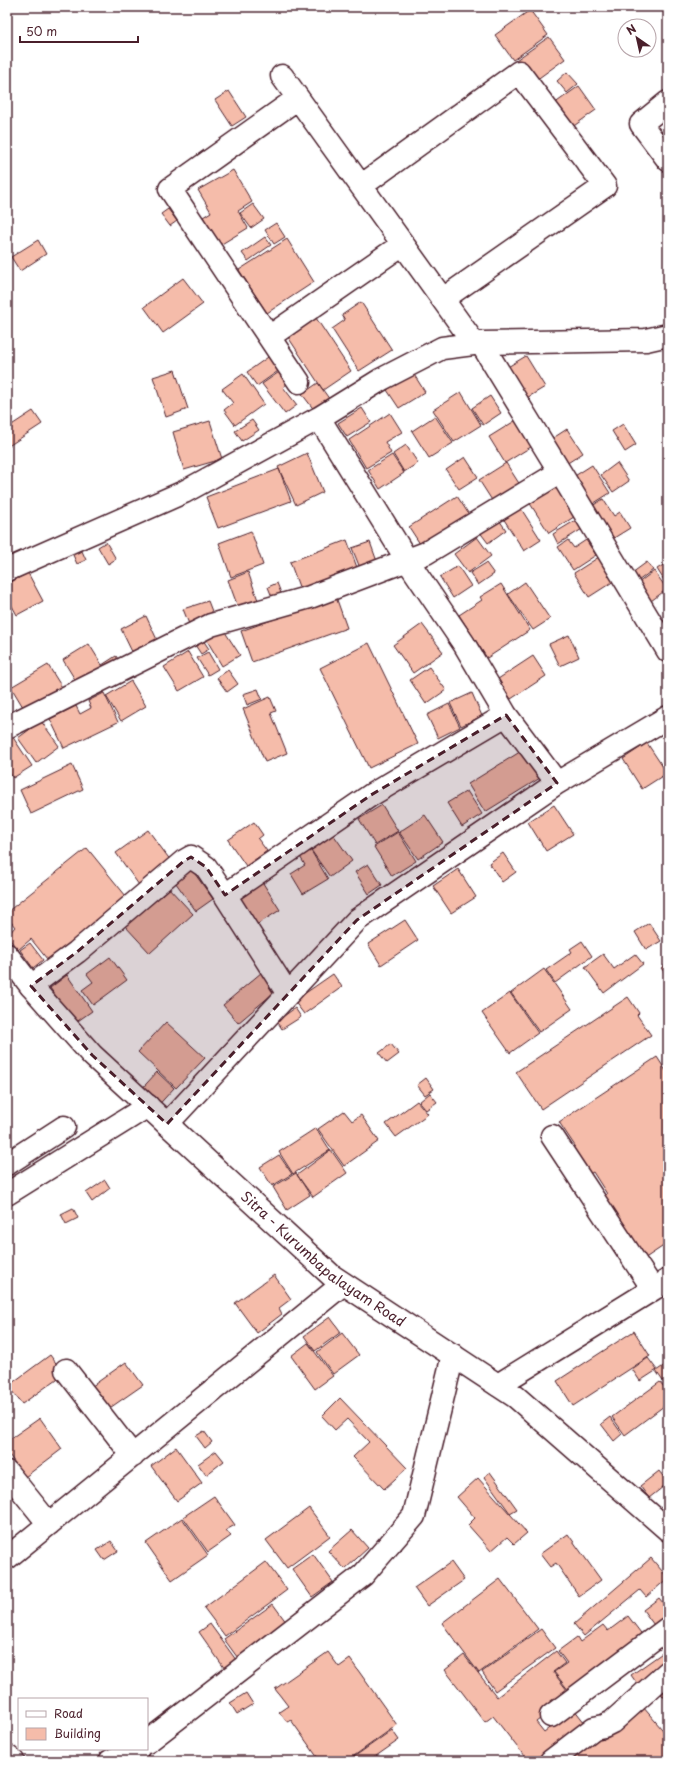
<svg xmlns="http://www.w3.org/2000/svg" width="675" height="1768" font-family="'Playpen Sans',sans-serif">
  <rect width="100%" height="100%" fill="#fff"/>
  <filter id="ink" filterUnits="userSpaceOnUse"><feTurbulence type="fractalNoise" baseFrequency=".025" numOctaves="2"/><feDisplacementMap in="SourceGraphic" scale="8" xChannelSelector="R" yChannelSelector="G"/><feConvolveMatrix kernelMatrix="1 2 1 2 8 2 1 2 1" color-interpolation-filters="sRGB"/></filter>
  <g filter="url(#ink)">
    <!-- building -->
    <path fill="#f5bcaa" stroke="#4a1f2b" d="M 530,10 L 548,35 L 513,60 L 495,35 Z
      M 549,37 L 565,59 L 532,83 L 516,60 Z
      M 567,72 L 578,84 L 567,93 L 557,81 Z
      M 579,86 L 596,110 L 571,128 L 554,104 Z
      M 229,91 L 246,117 L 232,126 L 215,100 Z
      M 233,170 L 252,202 L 238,211 L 248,228 L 220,245 L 203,217 L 211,212 L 198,190 Z
      M 253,204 L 264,219 L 251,228 L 240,213 Z
      M 168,209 L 177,221 L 170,226 L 161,214 Z
      M 276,223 L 285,237 L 274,244 L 265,230 Z
      M 265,237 L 271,245 L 248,261 L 242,253 Z
      M 287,239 L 314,282 L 267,313 L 239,270 Z
      M 38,240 L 46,254 L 20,271 L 11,257 Z
      M 183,278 L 203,304 L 163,333 L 144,307 Z
      M 361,302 L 392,350 L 359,371 L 332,329 L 345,320 L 342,315 Z
      M 316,318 L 351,371 L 323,390 L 288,337 Z
      M 271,355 L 281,369 L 257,386 L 247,372 Z
      M 526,356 L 545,387 L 525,399 L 506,368 Z
      M 175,370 L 188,409 L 166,417 L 153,377 Z
      M 282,370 L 290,382 L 283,387 L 297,405 L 285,414 L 262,384 Z
      M 413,373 L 425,392 L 399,408 L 387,390 Z
      M 243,374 L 264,404 L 235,425 L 224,410 L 233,403 L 222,389 Z
      M 318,383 L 330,400 L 315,411 L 302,394 Z
      M 461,392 L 481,425 L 454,442 L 433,410 Z
      M 490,396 L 501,413 L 483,425 L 472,408 Z
      M 362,408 L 371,422 L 347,437 L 338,423 Z
      M 33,411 L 42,424 L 7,447 L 7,428 Z
      M 390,413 L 402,432 L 385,442 L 391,453 L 366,468 L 349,440 Z
      M 435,416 L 453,443 L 429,458 L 412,431 Z
      M 518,419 L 534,445 L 505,463 L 489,437 Z
      M 252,420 L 259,430 L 242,441 L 235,431 Z
      M 210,421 L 222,459 L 184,470 L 173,432 Z
      M 623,424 L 636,445 L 625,452 L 612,431 Z
      M 567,429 L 583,453 L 560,468 L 544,444 Z
      M 406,445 L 418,463 L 404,472 L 393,454 Z
      M 307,453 L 323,492 L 296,505 L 278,467 Z
      M 392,455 L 404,473 L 380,489 L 368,470 Z
      M 465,457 L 478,477 L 459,489 L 446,470 Z
      M 506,463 L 522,488 L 495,505 L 479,480 Z
      M 617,463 L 629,481 L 613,492 L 601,475 Z
      M 592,465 L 610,493 L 588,507 L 570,479 Z
      M 279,469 L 291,501 L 218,528 L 206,497 Z
      M 557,484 L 577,515 L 549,533 L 529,502 Z
      M 457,496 L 470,516 L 422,547 L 409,527 Z
      M 603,499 L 614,516 L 620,512 L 630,528 L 609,541 L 589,508 Z
      M 520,507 L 541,540 L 524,551 L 503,518 Z
      M 495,514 L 506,530 L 488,543 L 476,527 Z
      M 581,517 L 587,526 L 558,544 L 553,534 Z
      M 251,531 L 263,565 L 231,577 L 219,543 Z
      M 477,537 L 491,556 L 468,573 L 454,554 Z
      M 347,540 L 359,573 L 302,595 L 290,562 Z
      M 568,540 L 574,548 L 586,540 L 596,555 L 573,570 L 558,547 Z
      M 106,542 L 116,559 L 108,564 L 98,547 Z
      M 370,542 L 379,567 L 362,573 L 352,548 Z
      M 82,551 L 86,560 L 77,564 L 73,555 Z
      M 599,557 L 614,581 L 589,597 L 574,573 Z
      M 647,562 L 653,570 L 638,581 L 632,573 Z
      M 668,562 L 668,584 L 667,585 L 657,569 Z
      M 486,563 L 494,574 L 478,585 L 470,573 Z
      M 458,566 L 471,586 L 453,598 L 440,577 Z
      M 654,571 L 667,589 L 647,604 L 634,586 Z
      M 248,572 L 259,603 L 239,610 L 228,580 Z
      M 28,573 L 43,601 L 17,615 L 7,597 L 7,584 Z
      M 525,582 L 550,619 L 533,630 L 508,594 Z
      M 277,583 L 283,598 L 274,602 L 268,587 Z
      M 501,584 L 530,630 L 487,658 L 459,615 L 482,600 L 480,597 Z
      M 336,597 L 347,628 L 252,662 L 241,631 Z
      M 208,601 L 215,619 L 191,629 L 183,609 Z
      M 146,616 L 160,646 L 135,658 L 121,629 Z
      M 422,624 L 443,652 L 413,673 L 393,645 Z
      M 221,626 L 240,655 L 222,666 L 205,637 Z
      M 569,635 L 579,657 L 560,666 L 549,644 Z
      M 203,640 L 209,649 L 201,654 L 195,645 Z
      M 369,643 L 418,744 L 369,768 L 320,668 Z
      M 89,644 L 102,665 L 116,656 L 120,662 L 79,686 L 63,660 Z
      M 188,652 L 203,677 L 179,691 L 164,667 Z
      M 208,652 L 218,669 L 208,675 L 197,658 Z
      M 533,656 L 546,676 L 511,699 L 498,679 Z
      M 48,665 L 63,689 L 26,712 L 11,687 Z
      M 429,667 L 446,690 L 426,704 L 410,680 Z
      M 228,670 L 238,684 L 227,692 L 217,678 Z
      M 131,681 L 146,706 L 121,721 L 106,696 Z
      M 258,689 L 262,699 L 247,705 L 243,694 Z
      M 104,693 L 118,722 L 64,748 L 50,719 L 76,706 L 80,714 L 91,708 L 88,701 Z
      M 472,693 L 482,716 L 461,726 L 450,703 Z
      M 270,697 L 276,711 L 271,713 L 287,753 L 265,762 L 243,709 Z
      M 449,704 L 460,727 L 438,738 L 427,715 Z
      M 41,721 L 59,746 L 36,763 L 18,738 Z
      M 12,736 L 32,766 L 13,778 L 7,769 L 7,739 Z
      M 647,743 L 667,773 L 642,789 L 623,759 Z
      M 523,750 L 540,778 L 485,812 L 468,784 Z
      M 72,765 L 83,789 L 31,814 L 20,790 Z
      M 467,791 L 482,814 L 462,827 L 447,803 Z
      M 382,805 L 398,831 L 375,845 L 359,819 Z
      M 554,805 L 573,834 L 546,851 L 528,822 Z
      M 425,815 L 443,842 L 418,859 L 399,832 Z
      M 254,822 L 263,835 L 258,839 L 267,851 L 246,866 L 228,840 Z
      M 148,830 L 171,861 L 139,885 L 116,853 Z
      M 398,832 L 416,861 L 392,876 L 374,847 Z
      M 333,834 L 352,861 L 330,877 L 311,850 Z
      M 87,848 L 130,901 L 51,964 L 31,939 L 18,950 L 7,936 L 15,927 L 7,917 L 7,912 Z
      M 310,849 L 328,879 L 303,894 L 291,874 L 305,865 L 299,855 Z
      M 503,853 L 516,872 L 502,882 L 489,863 Z
      M 368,864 L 382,885 L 369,894 L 355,872 Z
      M 190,867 L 213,899 L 196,911 L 173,879 Z
      M 458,869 L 476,897 L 451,913 L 433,886 Z
      M 261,880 L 280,910 L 253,927 L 234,897 Z
      M 168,887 L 193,914 L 150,953 L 125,926 Z
      M 405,920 L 418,940 L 381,965 L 368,944 Z
      M 649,923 L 661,941 L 646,950 L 635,932 Z
      M 582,941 L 592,956 L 555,983 L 546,970 L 572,952 L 570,949 Z
      M 30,943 L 43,960 L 33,968 L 20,950 Z
      M 603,954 L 614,969 L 635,954 L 643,964 L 604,993 L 585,967 Z
      M 110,957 L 127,980 L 93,1005 L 82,990 L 93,982 L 87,974 Z
      M 668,963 L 668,977 L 661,968 Z
      M 544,969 L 572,1009 L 539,1032 L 511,993 Z
      M 262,972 L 277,990 L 238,1023 L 223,1005 Z
      M 333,974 L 342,987 L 304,1014 L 294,1001 Z
      M 67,975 L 92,1011 L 75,1023 L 50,988 Z
      M 510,993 L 538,1033 L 510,1053 L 482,1013 Z
      M 628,997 L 639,1013 L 637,1015 L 651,1035 L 541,1109 L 516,1072 Z
      M 295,1008 L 301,1017 L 282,1029 L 277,1021 Z
      M 166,1022 L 205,1058 L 176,1088 L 138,1052 Z
      M 391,1044 L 399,1054 L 387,1063 L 379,1053 Z
      M 657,1057 L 668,1074 L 668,1243 L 641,1261 L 600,1199 L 607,1194 L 593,1172 L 586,1176 L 569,1150 L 575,1146 L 559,1122 Z
      M 157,1072 L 174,1088 L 154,1110 L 137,1094 Z
      M 426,1078 L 434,1089 L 425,1095 L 417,1085 Z
      M 430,1093 L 437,1102 L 426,1110 L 419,1102 Z
      M 417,1101 L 428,1114 L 396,1137 L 386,1124 Z
      M 344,1111 L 352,1121 L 361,1115 L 379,1141 L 344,1166 L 318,1129 Z
      M 316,1128 L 330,1150 L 293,1174 L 279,1152 Z
      M 331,1150 L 347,1173 L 313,1197 L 297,1175 Z
      M 279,1155 L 292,1174 L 272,1186 L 260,1167 Z
      M 296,1173 L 310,1195 L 287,1210 L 273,1187 Z
      M 105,1180 L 110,1188 L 92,1202 L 86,1193 Z
      M 73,1208 L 78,1218 L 66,1224 L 61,1214 Z
      M 274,1275 L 291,1299 L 279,1308 L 282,1314 L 257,1333 L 235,1303 Z
      M 330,1317 L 341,1332 L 315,1351 L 304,1336 Z
      M 634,1331 L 650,1356 L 573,1406 L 557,1381 Z
      M 342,1333 L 359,1355 L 333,1374 L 317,1352 Z
      M 308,1343 L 333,1376 L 315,1389 L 291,1356 Z
      M 50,1355 L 64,1374 L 22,1404 L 8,1386 Z
      M 648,1358 L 657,1370 L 640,1381 L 632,1369 Z
      M 126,1362 L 143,1385 L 104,1412 L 88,1389 Z
      M 668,1363 L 668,1386 L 667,1387 L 656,1371 Z
      M 660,1382 L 668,1392 L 668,1403 L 625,1435 L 612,1417 Z
      M 340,1398 L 407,1468 L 384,1489 L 353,1457 L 369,1442 L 347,1419 L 335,1430 L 322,1416 Z
      M 610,1417 L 622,1434 L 614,1441 L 601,1424 Z
      M 40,1418 L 62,1449 L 25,1477 L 7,1452 L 7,1441 Z
      M 204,1431 L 212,1442 L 205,1448 L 196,1436 Z
      M 176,1447 L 202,1483 L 177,1501 L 151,1466 Z
      M 216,1451 L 224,1461 L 206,1475 L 198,1464 Z
      M 659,1471 L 668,1483 L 649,1498 L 640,1486 Z
      M 490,1472 L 517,1509 L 510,1513 L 484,1477 Z
      M 478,1478 L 527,1533 L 514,1544 L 507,1537 L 491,1551 L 468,1525 L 475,1518 L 457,1497 Z
      M 214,1496 L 235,1525 L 226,1530 L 231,1536 L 208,1552 L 183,1517 Z
      M 309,1508 L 330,1536 L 287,1568 L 266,1540 Z
      M 182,1518 L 208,1555 L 172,1580 L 146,1543 Z
      M 352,1530 L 368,1548 L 345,1569 L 328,1551 Z
      M 568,1534 L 601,1580 L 579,1596 L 556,1563 L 550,1567 L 540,1554 Z
      M 111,1541 L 118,1551 L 104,1560 L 97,1550 Z
      M 313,1554 L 333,1582 L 312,1597 L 292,1569 Z
      M 651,1558 L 668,1578 L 646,1597 L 640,1590 L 584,1636 L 574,1624 Z
      M 266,1562 L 287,1590 L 225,1636 L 204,1608 Z
      M 451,1562 L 464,1580 L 427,1606 L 414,1588 Z
      M 500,1579 L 538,1629 L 479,1673 L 442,1623 Z
      M 659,1598 L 668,1609 L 668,1625 L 659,1632 L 643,1610 Z
      M 273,1604 L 289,1626 L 240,1661 L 224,1639 Z
      M 628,1616 L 647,1641 L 573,1696 L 554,1672 L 567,1663 L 558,1651 L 577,1637 L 580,1642 L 603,1625 L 608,1631 Z
      M 210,1624 L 239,1664 L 227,1672 L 199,1632 Z
      M 541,1629 L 555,1648 L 495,1691 L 482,1672 Z
      M 668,1649 L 668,1668 L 640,1688 L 631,1675 Z
      M 556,1651 L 565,1663 L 553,1672 L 571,1695 L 536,1722 L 544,1732 L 574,1709 L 588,1727 L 544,1761 L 528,1761 L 493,1716 L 485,1722 L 445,1670 L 464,1655 L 497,1697 Z
      M 328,1652 L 339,1667 L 350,1659 L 397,1725 L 347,1761 L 320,1761 L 291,1720 L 287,1722 L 279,1712 L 288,1706 L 275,1689 Z
      M 668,1680 L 668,1702 L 657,1689 Z
      M 246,1693 L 253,1704 L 237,1714 L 230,1703 Z
      M 643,1707 L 668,1736 L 668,1755 L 661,1761 L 565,1761 L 597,1734 L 603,1740 Z
      M 392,1730 L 399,1740 L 369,1761 L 353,1761 L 351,1759 Z"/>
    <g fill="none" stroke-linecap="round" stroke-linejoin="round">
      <!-- minor casing -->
      <g stroke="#4a1f2b" stroke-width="25">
        <path id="minor" d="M 282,76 L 474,343
          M 298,98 L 170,189 L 299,382
          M 668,102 L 641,124 L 668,160
          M 361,186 L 519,72 L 605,186 L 443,299
          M 269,337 L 403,244
          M 319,418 L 407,560 L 464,644 L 506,715
          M 560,472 L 668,651
          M 7,570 L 184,492 L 319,418 L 382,379 L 442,348 L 481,343 L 646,340 L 668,335
          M 7,727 L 211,625 L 310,597 L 426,553 L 560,472 L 481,343
          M 31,986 L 77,952 L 184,861 L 191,857 L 206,867 L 225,895
          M 288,994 L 225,895 L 371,795 L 506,715 L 557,783
          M 167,1124 L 357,920 L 557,783 L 668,717
          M 552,1136 L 653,1289
          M 7,1164 L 64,1127
          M 7,1194 L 148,1106
          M 66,1370 L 133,1456
          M 498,1385 L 668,1280
          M 7,1472 L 49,1524
          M 7,1558 L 343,1284
          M 551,1716 L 668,1628
          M 147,1742 L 363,1575 L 414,1516 L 453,1355
          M 7,1756 L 13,1761
          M 110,1761 L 138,1749
          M 551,1761 L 594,1728 L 604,1726 L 612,1722 L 668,1672"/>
      </g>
      <!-- major casing -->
      <g stroke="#4a1f2b" stroke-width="25">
        <g id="major">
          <path id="s1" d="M 7,955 L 31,986 L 92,1055 L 332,1276 L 516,1397 L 668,1530"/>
        </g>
      </g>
      <!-- minor -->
      <use href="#minor" stroke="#fff" stroke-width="22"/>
      <!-- major -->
      <use href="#major" stroke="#fff" stroke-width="22"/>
    </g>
  </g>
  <!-- marked area -->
  <path fill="#4a1f2b" fill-opacity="0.2" stroke="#4a1f2b" stroke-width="3" stroke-dasharray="8 5" stroke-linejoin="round" d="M 506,715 L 557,783 L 357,920 L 167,1124 L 92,1055 L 31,986 L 77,952 L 184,861 L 191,857 L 206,867 L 225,895 L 371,795 Z"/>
  <g text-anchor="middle" stroke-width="3" stroke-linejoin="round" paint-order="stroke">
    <!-- street labels -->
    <g font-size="14" fill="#4a1f2b" stroke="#fff">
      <text dy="5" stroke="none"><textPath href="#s1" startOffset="440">Sitra - Kurumbapalayam Road</textPath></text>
    </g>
  </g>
  <!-- margin -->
  <rect width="675" height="1768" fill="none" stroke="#fff" stroke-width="24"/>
  <rect x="12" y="12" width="651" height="1744" fill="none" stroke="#4a1f2b" stroke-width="1.5" filter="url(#ink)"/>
  <!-- legend -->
  <rect x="18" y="1698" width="130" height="52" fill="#ffffff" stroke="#b7a5aa"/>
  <rect x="26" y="1711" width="20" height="6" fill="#ffffff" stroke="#b7a5aa"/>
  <text x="54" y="1718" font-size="12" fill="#4a1f2b">Road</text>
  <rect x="26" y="1728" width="20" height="12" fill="#f5bcaa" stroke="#b7a5aa"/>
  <text x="54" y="1738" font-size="12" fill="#4a1f2b">Building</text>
  <!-- north arrow -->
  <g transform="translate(637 38) rotate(326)"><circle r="19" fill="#ffffff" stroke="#b7a5aa"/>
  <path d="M0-3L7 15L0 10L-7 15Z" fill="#4a1f2b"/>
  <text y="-6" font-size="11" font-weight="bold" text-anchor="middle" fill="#4a1f2b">N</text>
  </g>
  <!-- scale -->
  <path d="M20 36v6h118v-6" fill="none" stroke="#4a1f2b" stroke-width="2"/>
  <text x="26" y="36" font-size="12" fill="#4a1f2b" stroke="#ffffff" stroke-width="3" paint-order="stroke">50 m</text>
</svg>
